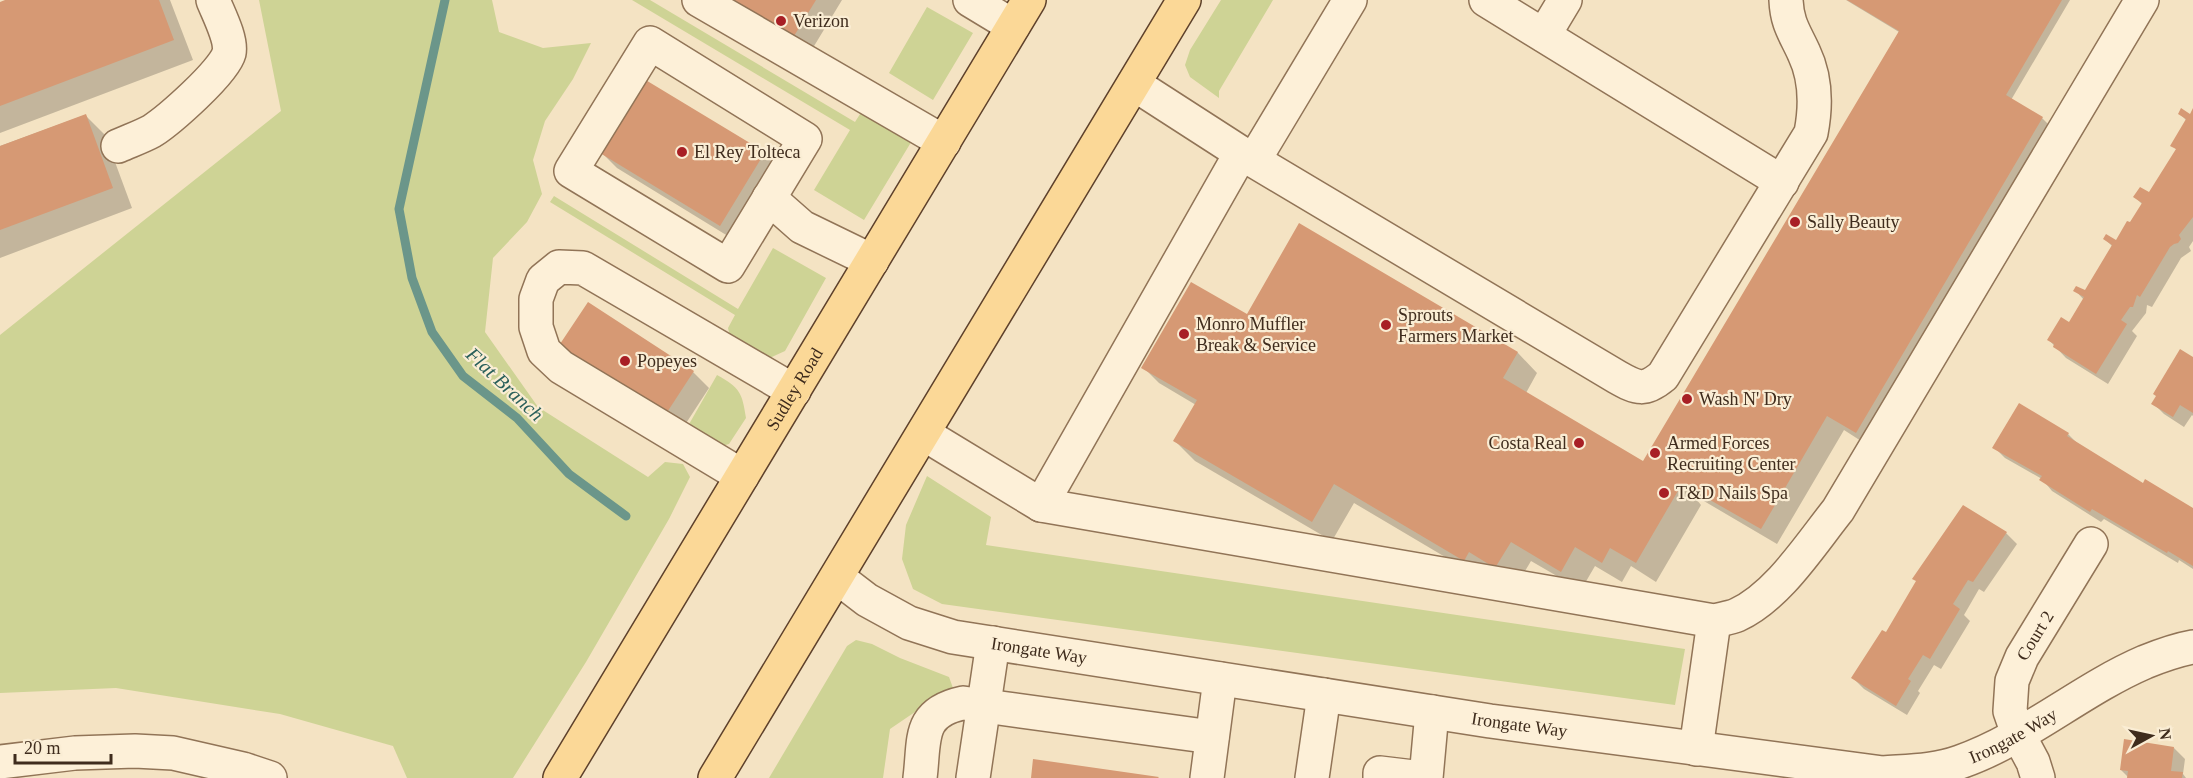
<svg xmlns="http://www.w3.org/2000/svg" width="2193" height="778" font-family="Georgia,serif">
  <rect width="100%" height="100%" fill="#f4e3c3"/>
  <!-- green -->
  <path fill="#ced395" d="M 259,0 L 492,0 L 499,32 L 543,48 L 591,43 L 573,79 L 545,121 L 533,160 L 542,194 L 527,222 L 493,258 L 485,332 L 538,407 L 648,477 L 665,462 L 683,464 L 690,477 L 669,519 L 586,662 L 513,778 L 407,778 L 393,746 L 280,714 L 116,688 L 0,693 L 0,335 L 281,111 Z
    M 632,0 L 650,0 L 855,122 L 862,111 L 913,139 L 864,220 L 814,190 L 850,130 Z
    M 1221,0 L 1273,0 L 1219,91 L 1219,98 L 1190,77 L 1185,65 L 1190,50 Z
    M 927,7 L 973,33 L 933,100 L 889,73 Z
    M 554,196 L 738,309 L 773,248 L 826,278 L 785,351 L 763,361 L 731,341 L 728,328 L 735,315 L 550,202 Z
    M 717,375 C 740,388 742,392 746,418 L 729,444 L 722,446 L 688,426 Z
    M 927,476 L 991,517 L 986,545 L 1685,649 L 1675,705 L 942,604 L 913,589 L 902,559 L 906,525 Z
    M 856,640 L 872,644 L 900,658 L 949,677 L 953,688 L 946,697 L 934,699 L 890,729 L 883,778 L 769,778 L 847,646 Z"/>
  <!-- shadow -->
  <path fill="#0003" d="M 9,0 L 170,0 L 193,60 L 0,133 L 0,4 Z
    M 720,0 L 842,0 L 808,56 Z
    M 1846,0 L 2070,0 L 2011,100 L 2042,118 L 2058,134 L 1872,448 L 1844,430 L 1777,544 L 1692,494 L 1701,505 L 1656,582 L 1631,566 L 1622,582 L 1595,566 L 1581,590 L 1531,561 L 1516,586 L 1484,580 L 1354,503 L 1332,541 L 1195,461 L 1175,441 L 1196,405 L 1159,383 L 1143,367 L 1247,317 L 1300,226 L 1518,353 L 1537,373 L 1526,393 L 1649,466 L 1899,32 Z
    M 2193,111 L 2193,241 L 2189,247 L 2191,251 L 2181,258 L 2152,307 L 2147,305 L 2146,313 L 2132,331 L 2137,336 L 2108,384 L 2066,358 L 2049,340 L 2069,324 L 2084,300 L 2075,290 L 2085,292 L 2113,247 L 2105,239 L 2116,242 L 2143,205 L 2135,197 L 2149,194 L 2177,150 L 2172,145 L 2187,121 L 2180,114 L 2190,116 Z
    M 85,115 L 105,135 L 132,208 L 0,258 L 0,146 Z
    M 601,152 L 764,153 L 780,169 L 736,241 L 617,168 Z
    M 2193,358 L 2193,416 L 2192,415 L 2184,427 L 2164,414 L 2153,403 Z
    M 574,366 L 693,372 L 709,388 L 679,434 Z
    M 2068,434 L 2079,445 L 2143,485 L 2193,510 L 2193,569 L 2179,560 L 2178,563 L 2104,519 L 2101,522 L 2052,491 L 2042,479 L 2005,458 L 1994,447 Z
    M 2006,533 L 2017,544 L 1984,592 L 1979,589 L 1964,615 L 1970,621 L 1941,669 L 1934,665 L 1918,691 L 1920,693 L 1907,715 L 1864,689 L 1853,678 L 1886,634 Z
    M 2174,748 L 2185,759 L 2183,774 L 2186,778 L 2129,778 L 2121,770 Z"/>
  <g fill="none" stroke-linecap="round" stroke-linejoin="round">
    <!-- stream -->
    <path stroke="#6b968a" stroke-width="9" d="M 445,0 L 399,209 L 412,278 L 432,332 L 463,376 L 517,418 L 569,474 L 626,516"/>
  </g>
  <!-- building -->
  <path fill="#d69974" d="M 5,0 L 159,0 L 174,40 L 0,106 L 0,2 Z
    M 724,0 L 816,0 L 791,41 Z
    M 1847,0 L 2062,0 L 2006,95 L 2043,117 L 1856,433 L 1827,416 L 1761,529 L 1682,484 L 1636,563 L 1610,548 L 1602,563 L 1575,547 L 1561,572 L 1511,542 L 1495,568 L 1469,552 L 1464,561 L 1334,484 L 1312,522 L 1173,441 L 1197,400 L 1141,368 L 1191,282 L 1247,314 L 1299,223 L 1518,352 L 1503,378 L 1643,461 L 1899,31 Z
    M 644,79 L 765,152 L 720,226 L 600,153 Z
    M 2181,108 L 2190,114 L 2193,108 L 2193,217 L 2179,235 L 2181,239 L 2178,243 L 2174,244 L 2170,247 L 2140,297 L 2137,295 L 2133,307 L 2130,307 L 2121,320 L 2127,324 L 2096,374 L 2053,347 L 2054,344 L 2047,340 L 2061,317 L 2069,322 L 2084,297 L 2073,291 L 2076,286 L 2085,290 L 2112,245 L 2103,239 L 2106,234 L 2116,240 L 2127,221 L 2130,222 L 2142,203 L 2133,197 L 2140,187 L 2149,192 L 2176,149 L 2170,146 L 2186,119 L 2178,114 Z
    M 86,114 L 113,188 L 0,230 L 0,146 Z
    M 588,302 L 694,371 L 662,420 L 556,350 Z
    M 2180,349 L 2193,357 L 2193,413 L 2180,405 L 2173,417 L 2151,404 L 2156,396 L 2153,394 Z
    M 2019,403 L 2069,433 L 2067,436 L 2143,483 L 2145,479 L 2193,508 L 2193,566 L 2168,551 L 2167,553 L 2092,509 L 2090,512 L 2039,480 L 2042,476 L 1992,448 Z
    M 1963,505 L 2007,532 L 1973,582 L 1968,580 L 1953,604 L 1960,609 L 1930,659 L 1923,655 L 1908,679 L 1911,681 L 1896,706 L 1851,678 L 1882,630 L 1886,632 L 1916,581 L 1912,579 Z
    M 2124,739 L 2174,747 L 2171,771 L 2183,772 L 2182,778 L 2127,778 L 2128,771 L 2120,770 Z
    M 1033,759 L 1159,777 L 1158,778 L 1031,778 Z"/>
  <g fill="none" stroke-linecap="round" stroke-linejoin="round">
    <!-- minor casing -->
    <g stroke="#917457" stroke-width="36">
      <g id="minor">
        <path d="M 699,0 L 944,142"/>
        <path d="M 970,0 L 1013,26"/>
        <path d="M 1486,0 L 1782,182"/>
        <path d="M 1544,35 L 1565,0"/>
        <path d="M 650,43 L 805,139 L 728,266 L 571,171 Z"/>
        <path d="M 1134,84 L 1241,153 L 1617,377 C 1638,389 1645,391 1663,376 L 1811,133 C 1816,107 1816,78 1804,53 C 1795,33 1787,24 1786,0"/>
        <path d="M 118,146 C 129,141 141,137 152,131 C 169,120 224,72 229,53 C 232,39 218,13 213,0"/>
        <path d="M 1254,160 L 1350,0"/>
        <path d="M 769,198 L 802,227 L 872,261"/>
        <path d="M 924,434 L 1041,505 L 1714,621 C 1721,619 1730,618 1737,615 C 1778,596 1810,545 1838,510 L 2142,0"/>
        <path d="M 742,476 L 561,367 L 544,351 L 536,327 L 536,299 L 543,280 L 559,267 L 583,268 L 794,391"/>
        <path d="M 1041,505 L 1241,153"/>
        <path id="s1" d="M 837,577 L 867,600 L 909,623 L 953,637 L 1490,721 L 1883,773 C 1909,771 1935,771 1960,762 C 2026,739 2080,690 2145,662 C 2160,656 2176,650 2193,647"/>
        <path d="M 1696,749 L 1714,621"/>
        <path d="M 0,762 L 75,753 L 135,751 L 173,753 L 243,769 L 270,778"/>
        <path d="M 920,778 C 925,739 917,713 963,703 L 1212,737"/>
        <path d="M 973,778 L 993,643"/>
        <path d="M 1207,778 L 1220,679"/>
        <path d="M 1312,778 L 1324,695"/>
        <path d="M 1380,778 L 1380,773 L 1422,778"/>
        <path d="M 1426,778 L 1432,712"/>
        <path id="s2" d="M 2038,778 L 2033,762 L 2018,734 L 2010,711 L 2012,681 L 2022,657 L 2091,544"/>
      </g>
    </g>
    <!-- major casing -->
    <g stroke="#5e412b" stroke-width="36">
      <g id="major">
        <path id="s3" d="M 560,778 L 1029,0"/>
        <path d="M 715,778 L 1184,0"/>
      </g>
    </g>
    <!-- minor -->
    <use href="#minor" stroke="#fdf0d8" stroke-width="33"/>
    <!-- major -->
    <use href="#major" stroke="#fbd897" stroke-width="33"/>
  </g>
  <!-- markers -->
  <g fill="#a81f25" stroke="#faedd4" stroke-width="2">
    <circle cx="781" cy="21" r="6"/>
    <circle cx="682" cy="152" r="6"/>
    <circle cx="1795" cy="222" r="6"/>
    <circle cx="1386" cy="325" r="6"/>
    <circle cx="1184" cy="334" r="6"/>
    <circle cx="625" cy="361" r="6"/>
    <circle cx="1687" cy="399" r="6"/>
    <circle cx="1579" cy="443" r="6"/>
    <circle cx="1655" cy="453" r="6"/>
    <circle cx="1664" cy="493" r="6"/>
  </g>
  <g text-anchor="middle" stroke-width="4.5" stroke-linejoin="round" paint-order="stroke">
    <!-- poi labels -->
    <g font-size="18" fill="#3f2c1d" stroke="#faedd4" text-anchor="start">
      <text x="793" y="27">Verizon</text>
      <text x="694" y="158">El Rey Tolteca</text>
      <text x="1807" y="228">Sally Beauty</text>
      <text x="1398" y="321">Sprouts<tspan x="1398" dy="21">Farmers Market</tspan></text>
      <text x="1196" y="330">Monro Muffler<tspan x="1196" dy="21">Break &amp; Service</tspan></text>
      <text x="637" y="367">Popeyes</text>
      <text x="1699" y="405">Wash N' Dry</text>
      <text x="1567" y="449" text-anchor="end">Costa Real</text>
      <text x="1667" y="449">Armed Forces<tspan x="1667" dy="21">Recruiting Center</tspan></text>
      <text x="1676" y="499">T&amp;D Nails Spa</text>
    </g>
    <!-- street labels -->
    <g font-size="18" fill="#3f2c1d" stroke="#faedd4">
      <text dy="6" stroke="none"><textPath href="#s3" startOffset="454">Sudley Road</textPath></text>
      <text dy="6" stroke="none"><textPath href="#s2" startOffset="154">Court 2</textPath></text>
      <text dy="6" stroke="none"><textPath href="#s1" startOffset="219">Irongate Way</textPath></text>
      <text dy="6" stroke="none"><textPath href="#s1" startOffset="705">Irongate Way</textPath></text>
      <text dy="6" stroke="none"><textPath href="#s1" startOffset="1209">Irongate Way</textPath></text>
    </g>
    <!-- water labels -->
    <g font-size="20" font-style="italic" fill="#2a605b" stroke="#faedd4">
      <text transform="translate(505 384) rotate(43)" y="7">Flat Branch</text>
    </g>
  </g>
  <!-- north arrow -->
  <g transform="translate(2151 736) rotate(82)" stroke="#faedd4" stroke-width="4.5" paint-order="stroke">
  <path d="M0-4.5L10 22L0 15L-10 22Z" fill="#3f2c1d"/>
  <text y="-9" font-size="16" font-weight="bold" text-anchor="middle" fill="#3f2c1d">N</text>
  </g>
  <!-- scale -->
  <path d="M15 754v9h96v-9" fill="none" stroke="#3f2c1d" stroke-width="3"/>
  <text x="24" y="754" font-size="18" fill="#3f2c1d" stroke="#faedd4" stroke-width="4.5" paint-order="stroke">20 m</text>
</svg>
